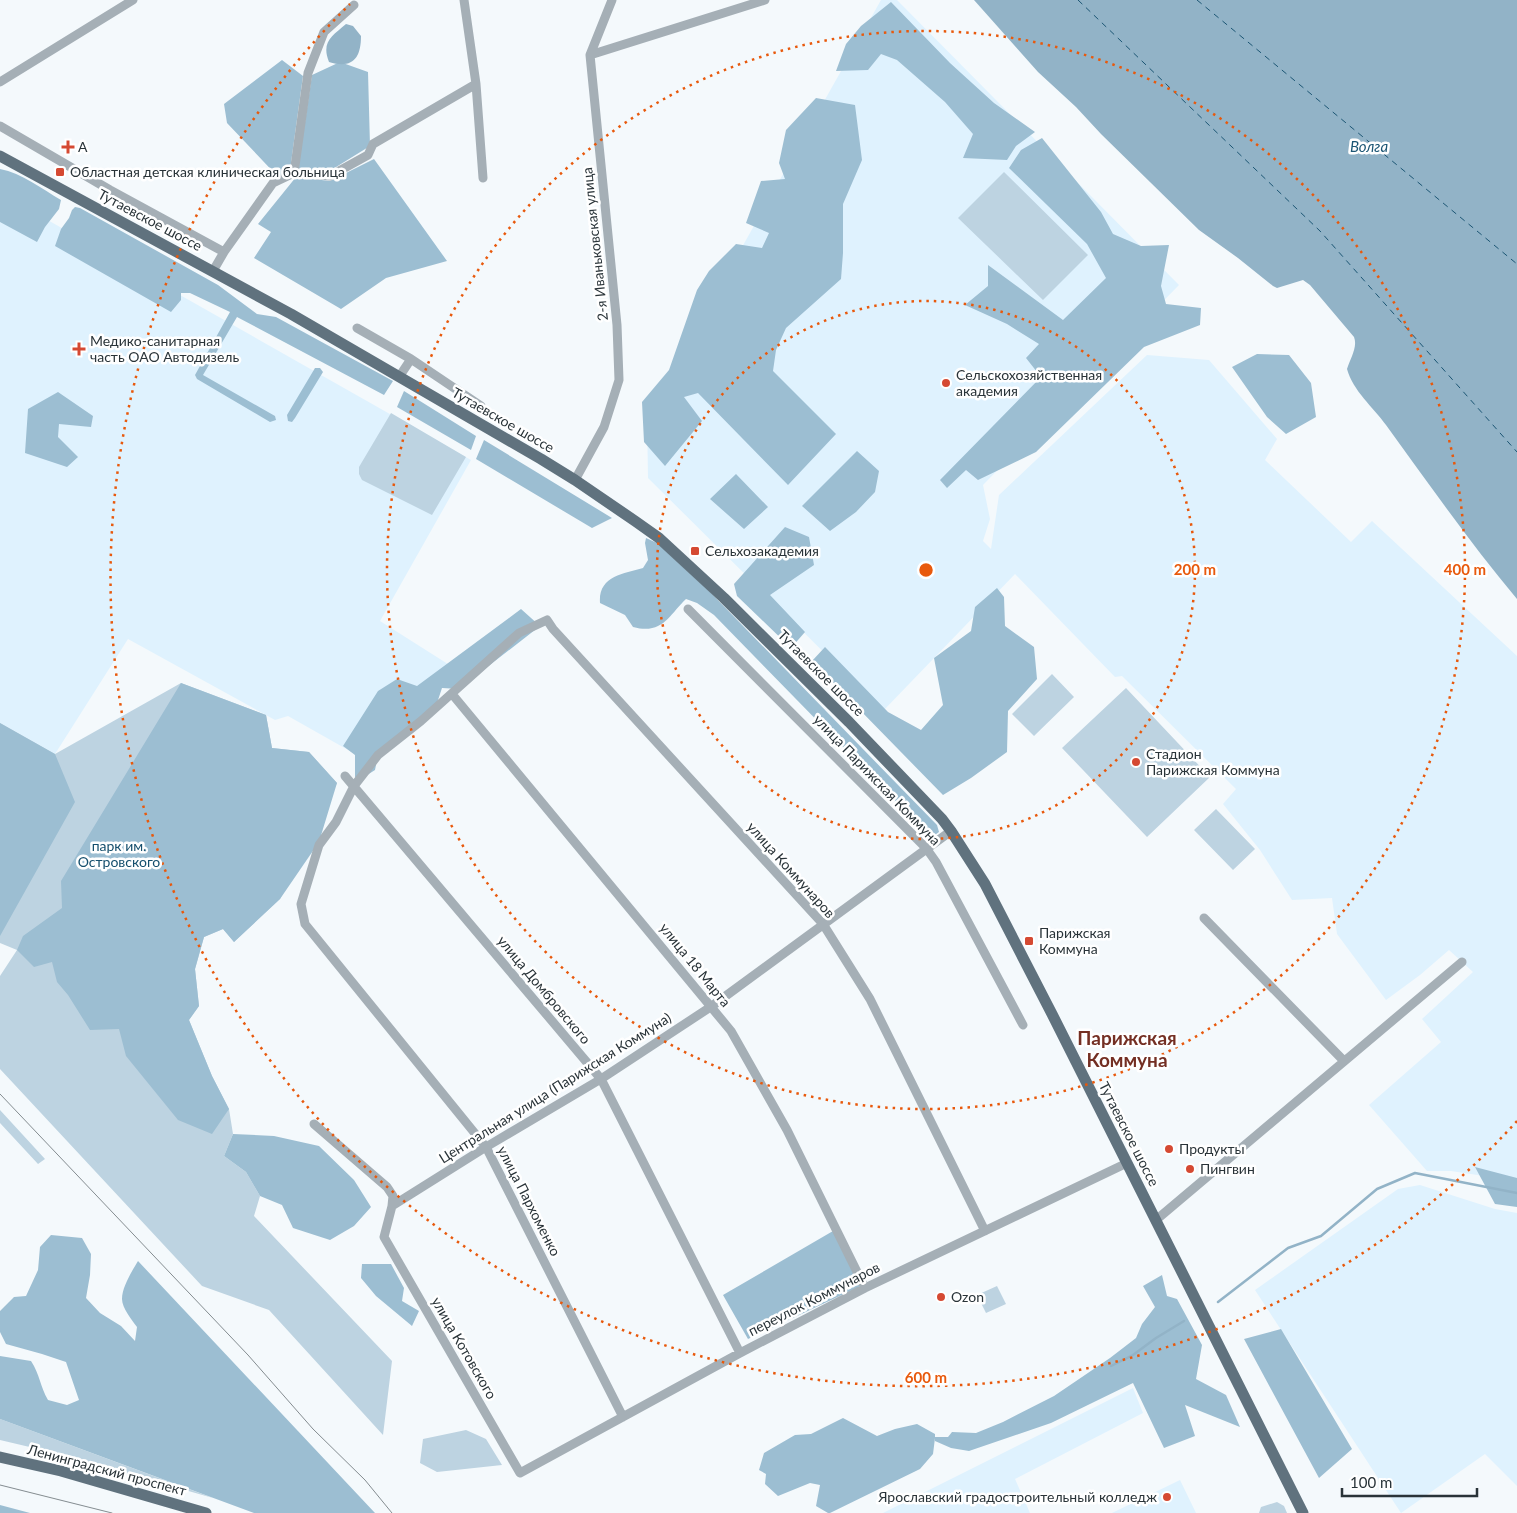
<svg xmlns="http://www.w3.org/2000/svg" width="1517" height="1513" font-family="Lato,sans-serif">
  <rect width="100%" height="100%" fill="#f4f9fc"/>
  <!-- built -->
  <path fill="#dff2fe" d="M 881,0 L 897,0 L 1179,285 L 983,485 L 990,519 L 983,541 L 991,549 L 999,495 L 1147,355 L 1209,360 L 1277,439 L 1265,460 L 1351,542 L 1372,521 L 1517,656 L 1517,1181 L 1451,1171 L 1427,1171 L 1369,1105 L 1441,1042 L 1422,1019 L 1473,972 L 1449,950 L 1420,975 L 1386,1000 L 1337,934 L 1332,898 L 1292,900 L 1260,850 L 1223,804 L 1236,789 L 1122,676 L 1115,677 L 1015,574 L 883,711 L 648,478 L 647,416 Z
    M 0,193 L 471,460 L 380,621 L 451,666 L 357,755 L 288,716 L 275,720 L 128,639 L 55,754 L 0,723 Z
    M 1420,1185 L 1495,1209 L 1517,1213 L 1517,1486 L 1485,1454 L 1401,1513 L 1255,1290 L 1398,1189 Z
    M 1133,1388 L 1143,1413 L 1015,1479 L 1030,1513 L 883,1513 Z
    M 1180,1480 L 1196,1513 L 1112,1513 Z"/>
  <!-- green -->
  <path fill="#bdd3e1" d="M 1004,172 L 1088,255 L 1043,300 L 958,218 Z
    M 391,413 L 466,457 L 432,515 L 362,480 L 359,474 L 359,467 Z
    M 1052,674 L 1074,697 L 1034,736 L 1012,714 Z
    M 181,683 L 266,715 L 272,748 L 309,752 L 337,783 L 280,899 L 234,942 L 223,929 L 204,937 L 195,969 L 199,1006 L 189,1020 L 212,1076 L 229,1109 L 233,1134 L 224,1156 L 246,1172 L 260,1196 L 254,1216 L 392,1361 L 383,1435 L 269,1310 L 202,1286 L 0,1069 L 0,976 L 17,950 L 0,943 L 0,723 L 55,754 Z
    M 1126,688 L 1210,777 L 1147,837 L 1062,748 Z
    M 1216,809 L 1255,849 L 1233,870 L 1194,830 Z
    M 0,1110 L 45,1159 L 38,1164 L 0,1123 Z
    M 997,1286 L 1006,1304 L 986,1313 L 977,1295 Z
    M 0,1419 L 213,1498 L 55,1453 L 0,1440 Z
    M 466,1430 L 486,1439 L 502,1465 L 437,1472 L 420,1463 L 423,1439 Z
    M 1277,1502 L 1284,1506 L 1287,1513 L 1259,1513 L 1261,1507 Z"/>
  <!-- forest -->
  <path fill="#9cbed2" d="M 891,2 L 950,63 L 994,103 L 1035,132 L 1016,146 L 1007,160 L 963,158 L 973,134 L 945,102 L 897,60 L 881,54 L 868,70 L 836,71 L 846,44 L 861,26 Z
    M 282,60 L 303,76 L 290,170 L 281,180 L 227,123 L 224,104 Z
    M 340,62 L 368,72 L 370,146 L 328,172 L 298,169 L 312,75 Z
    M 816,98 L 855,105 L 862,160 L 843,204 L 843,253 L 841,279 L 786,328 L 776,350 L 773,371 L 836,434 L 788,485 L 698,393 L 684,397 L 702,421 L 665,466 L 644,442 L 642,402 L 669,370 L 697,290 L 709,271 L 736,244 L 762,248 L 769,233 L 746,223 L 761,181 L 785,179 L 779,163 L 786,130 Z
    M 1042,138 L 1101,212 L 1113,234 L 1141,246 L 1169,245 L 1161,286 L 1166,304 L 1201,308 L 1200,325 L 1144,347 L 1036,452 L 978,480 L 966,470 L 947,488 L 940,480 L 1041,377 L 1026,358 L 1039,344 L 1007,324 L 965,305 L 988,286 L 988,265 L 1063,320 L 1106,278 L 1087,244 L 1009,168 L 1021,150 Z
    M 374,159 L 447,261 L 386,278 L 341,309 L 254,258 L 271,232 L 258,224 L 296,177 L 330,181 Z
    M 0,169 C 22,173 42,189 61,200 L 59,209 L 45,227 L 37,242 L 0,222 Z
    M 75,207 L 80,208 L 218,285 L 257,314 L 276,317 L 393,381 L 384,395 L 237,317 L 203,375 L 275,416 L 276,420 L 270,422 L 197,379 L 195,375 L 230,312 L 190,293 L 181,293 L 181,300 L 171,312 L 55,246 L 61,229 L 69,218 L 72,210 Z
    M 1257,354 L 1289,355 L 1311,383 L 1316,417 L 1286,434 L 1267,417 L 1232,367 Z
    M 315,368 L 320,368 L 323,372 L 295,418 L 292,422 L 288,421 L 287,415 Z
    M 404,391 L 476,436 L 471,450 L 397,407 Z
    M 58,392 L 93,416 L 91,427 L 59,424 L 58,437 L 78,457 L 67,467 L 25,453 L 28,409 Z
    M 484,440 L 612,518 L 592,528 L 476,459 Z
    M 857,451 L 879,471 L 875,492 L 856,512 L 830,531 L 802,506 Z
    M 736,474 L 768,507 L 744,529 L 710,499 Z
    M 785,527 L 809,537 L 814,565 L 770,595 L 805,632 L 791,648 L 737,596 L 734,584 Z
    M 646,538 L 657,543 L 710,592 L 937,825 L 939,832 L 932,837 L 924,830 L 714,615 L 697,603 L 686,599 C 669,615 663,635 633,627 L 625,615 L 600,603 C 598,576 623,574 643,568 L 648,560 L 645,543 Z
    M 997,588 L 1004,597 L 1005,626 L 1034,647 L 1037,679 L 1008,711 L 1007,752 L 971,778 L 943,795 L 812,661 L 825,647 L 888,712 L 921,730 L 943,705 L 934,658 L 971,631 L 975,607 Z
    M 521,609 L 540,626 L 459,689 L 442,688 L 436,706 L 378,755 L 375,770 L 364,777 L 355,777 L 355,755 L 343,746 L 378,691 L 397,679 L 417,686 Z
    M 181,683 L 266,715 L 272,748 L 309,752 L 337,783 L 319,842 L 280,899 L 234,942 L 223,929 L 204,937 L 195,969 L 199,1006 L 189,1020 L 212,1076 L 229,1109 L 212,1134 L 178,1120 L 126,1056 L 119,1029 L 90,1030 L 68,995 L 57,982 L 52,962 L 34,967 L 17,950 L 23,936 L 62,908 L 61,881 Z
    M 0,723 L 55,754 L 75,802 L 0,936 Z
    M 233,1134 L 274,1136 L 319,1146 L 354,1180 L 371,1207 L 354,1226 L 330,1240 L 293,1228 L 282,1205 L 260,1196 L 246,1172 L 224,1156 Z
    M 1475,1167 L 1517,1178 L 1517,1207 L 1495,1204 Z
    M 833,1231 L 861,1286 L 748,1339 L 723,1295 Z
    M 51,1235 L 82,1238 L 91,1254 L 90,1275 L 86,1298 L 100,1313 L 121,1326 L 135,1341 L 137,1327 C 132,1320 122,1308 122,1299 C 122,1287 132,1271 138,1261 L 375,1513 L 254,1513 L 0,1419 L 0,1356 L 31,1361 C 40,1375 40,1386 48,1400 L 67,1405 L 79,1400 L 66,1362 L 42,1354 L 6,1344 L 0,1332 L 0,1311 L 14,1297 L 26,1296 L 38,1270 L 40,1247 Z
    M 362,1264 L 391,1264 L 404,1288 L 402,1301 L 419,1311 L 412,1326 L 376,1296 L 361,1278 Z
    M 1162,1275 L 1167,1296 L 1177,1299 L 1202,1345 L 1196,1379 L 1226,1395 L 1240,1427 L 1185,1405 L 1195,1436 L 1164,1448 L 1133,1383 L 1051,1423 L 969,1451 L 951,1448 L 935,1441 L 935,1438 L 933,1454 L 920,1469 L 830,1513 L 828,1513 L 816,1506 L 820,1485 L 810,1483 L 778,1496 L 765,1484 L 766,1474 L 759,1470 L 764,1453 L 795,1435 L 811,1434 L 843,1418 L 877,1436 L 895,1429 L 917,1424 L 935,1434 L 935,1437 L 948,1437 L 952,1432 L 976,1433 L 1003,1422 L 1054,1396 L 1110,1358 L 1136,1338 L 1142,1324 L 1155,1307 L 1143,1286 Z
    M 1281,1329 L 1352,1449 L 1319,1478 L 1244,1339 Z
    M 0,1505 L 30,1513 L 0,1513 Z"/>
  <!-- water -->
  <path fill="#92b3c7" d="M 974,0 L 1517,0 L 1517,599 C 1470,543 1429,484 1386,425 C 1373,407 1353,391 1347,369 C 1350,359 1358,347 1354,337 L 1310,285 L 1303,280 L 1277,288 L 1273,286 L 1238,258 L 1199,230 L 1101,134 L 1076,107 L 1038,72 Z
    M 346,24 L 353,26 L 361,36 C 361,59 352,69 329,62 C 321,42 332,36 346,24 Z"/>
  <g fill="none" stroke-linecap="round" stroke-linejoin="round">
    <!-- stream -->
    <path stroke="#92b3c7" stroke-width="2.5" d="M 1218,1302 L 1288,1248 L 1321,1236 L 1377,1189 L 1415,1173 L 1517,1193
      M 1111,1366 L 1133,1355 L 1156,1338 L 1184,1321"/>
    <!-- ferry -->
    <path stroke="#1c5674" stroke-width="1" stroke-dasharray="6 5" stroke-linecap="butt" d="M 1078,0 L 1320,231 L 1517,452
      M 1197,0 L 1517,264"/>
    <!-- minor -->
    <path stroke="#a5afb6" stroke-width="9" d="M 464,0 L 476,84 L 483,178
      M 590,55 L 765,0
      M 0,82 L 133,0
      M 0,126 L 110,190 L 224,252
      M 294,173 L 330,176 L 368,155 L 373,144 L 476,84
      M 213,271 L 224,252 L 273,183 L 294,173 L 308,73 L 324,32 L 354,5
      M 357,328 L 411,359 L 481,406
      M 399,377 L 411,359
      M 575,480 L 604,427 L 619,380 L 617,325 L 590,55 L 612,0
      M 688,609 L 926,848 L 936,862 L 1023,1025
      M 452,694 L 731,1031 L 787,1130 L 865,1288
      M 345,776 L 601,1079 L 740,1353
      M 951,831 L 712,1006 L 601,1079 L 486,1147 L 392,1206 L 384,1237 L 520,1473 L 740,1353 L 865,1288 L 1127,1163
      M 1204,918 L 1344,1061
      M 314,1124 L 387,1187 L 393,1196 L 392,1206
      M 1156,1220 L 1462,962
      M 623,1417 L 486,1147 L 305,924 L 301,904 L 319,845 L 336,822 L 354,786 L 378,755 L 421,721 L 519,633 L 547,620 L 553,629 L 823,924 L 870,999 L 985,1231"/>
    <!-- major -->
    <path stroke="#60727e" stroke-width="11" d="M 0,156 L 291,314 L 541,459 L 575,480 L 635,521 L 659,538 L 724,598 L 849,722 L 942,819 L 951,831 L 985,884 L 1052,1014 L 1303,1513
      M 0,1457 L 61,1471 L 206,1513"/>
    <!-- tram -->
    <path stroke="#848c90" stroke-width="1" d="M 0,1094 L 248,1355 L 313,1429 L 365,1480 L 392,1513
      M 0,1485 L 112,1513"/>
  </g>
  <!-- distance rings -->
  <g fill="none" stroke="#e8590c" stroke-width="2.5" stroke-dasharray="2.5 5">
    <circle cx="926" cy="570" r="269"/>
    <circle cx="926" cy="570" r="539"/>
    <path d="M1517 1121A808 808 0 1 1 350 4"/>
  </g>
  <!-- markers -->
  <g fill="#d54932" stroke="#fff" stroke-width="2">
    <path d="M65.5 139.5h5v5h5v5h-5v5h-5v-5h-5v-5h5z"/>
    <rect x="55" y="167" width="10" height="10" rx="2.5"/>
    <path d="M76.5 341.5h5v5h5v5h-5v5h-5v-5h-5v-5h5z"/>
    <circle cx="946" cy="383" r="5"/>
    <rect x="690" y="546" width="10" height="10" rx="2.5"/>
    <circle cx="1136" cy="762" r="5"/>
    <rect x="1024" y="936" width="10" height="10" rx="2.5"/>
    <circle cx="1169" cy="1149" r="5"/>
    <circle cx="1190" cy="1169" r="5"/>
    <circle cx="941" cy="1297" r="5"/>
    <circle cx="1167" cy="1497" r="5"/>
  </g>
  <g text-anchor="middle" stroke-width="5" stroke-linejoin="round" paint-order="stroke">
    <!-- poi labels -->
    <g font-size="14" fill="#293338" stroke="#fff" text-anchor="start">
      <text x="78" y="152">А</text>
      <text x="70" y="177">Областная детская клиническая больница</text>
      <text x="90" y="346">Медико-санитарная<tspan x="90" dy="16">часть ОАО Автодизель</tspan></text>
      <text x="956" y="380">Сельскохозяйственная<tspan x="956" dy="16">академия</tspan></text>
      <text x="705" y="556">Сельхозакадемия</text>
      <text x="1146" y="759">Стадион<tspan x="1146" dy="16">Парижская Коммуна</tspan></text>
      <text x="1039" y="938">Парижская<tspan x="1039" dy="16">Коммуна</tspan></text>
      <text x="1179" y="1154">Продукты</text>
      <text x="1200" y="1174">Пингвин</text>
      <text x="951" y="1302">Ozon</text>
      <text x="1157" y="1502" text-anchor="end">Ярославский градостроительный колледж</text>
    </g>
    <!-- street labels -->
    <g font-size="14" fill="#293338" stroke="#fff">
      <text transform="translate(150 220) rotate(28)" y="5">Тутаевское шоссе</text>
      <text transform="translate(595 244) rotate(-96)" y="5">2-я Иваньковская улица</text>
      <text transform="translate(503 420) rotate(30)" y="5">Тутаевское шоссе</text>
      <text transform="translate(821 673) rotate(45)" y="5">Тутаевское шоссе</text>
      <text transform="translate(877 780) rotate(46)" y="5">улица Парижская Коммуна</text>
      <text transform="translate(791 870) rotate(48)" y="5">улица Коммунаров</text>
      <text transform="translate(695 965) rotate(51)" y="5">улица 18 Марта</text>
      <text transform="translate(544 990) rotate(50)" y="5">улица Домбровского</text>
      <text transform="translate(555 1088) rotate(-32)" y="5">Центральная улица (Парижская Коммуна)</text>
      <text transform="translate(1129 1134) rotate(63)" y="5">Тутаевское шоссе</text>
      <text transform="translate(529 1201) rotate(63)" y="5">улица Пархоменко</text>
      <text transform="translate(814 1299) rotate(-27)" y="5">переулок Коммунаров</text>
      <text transform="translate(464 1348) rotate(60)" y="5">улица Котовского</text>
      <text transform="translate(107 1470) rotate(15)" y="5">Ленинградский проспект</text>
    </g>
    <!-- park labels -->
    <g font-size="14" fill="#154f6d" stroke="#fff">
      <text x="119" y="851">парк им.<tspan x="119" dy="16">Островского</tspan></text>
    </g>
    <!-- water labels -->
    <g font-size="15" font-style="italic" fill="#1c5674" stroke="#fff">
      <text x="1369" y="152">Волга</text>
    </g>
    <!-- district labels -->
    <g font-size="19" font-weight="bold" fill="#742f23" stroke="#fff">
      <text x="1127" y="1045">Парижская<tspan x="1127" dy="22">Коммуна</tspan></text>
    </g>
  </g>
  <circle cx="926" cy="570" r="8" fill="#e8590c" stroke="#fff" stroke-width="2.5"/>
  <g font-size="15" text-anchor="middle" font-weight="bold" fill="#e8590c" stroke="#fff" stroke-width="5" stroke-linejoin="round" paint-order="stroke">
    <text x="1195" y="575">200 m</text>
    <text x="1465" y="575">400 m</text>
    <text x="926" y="1383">600 m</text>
  </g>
  <!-- scale -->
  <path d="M1342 1488v8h135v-8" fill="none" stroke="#293338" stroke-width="2.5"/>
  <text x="1350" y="1488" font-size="15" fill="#293338" stroke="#ffffff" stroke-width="4" paint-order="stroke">100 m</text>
</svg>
